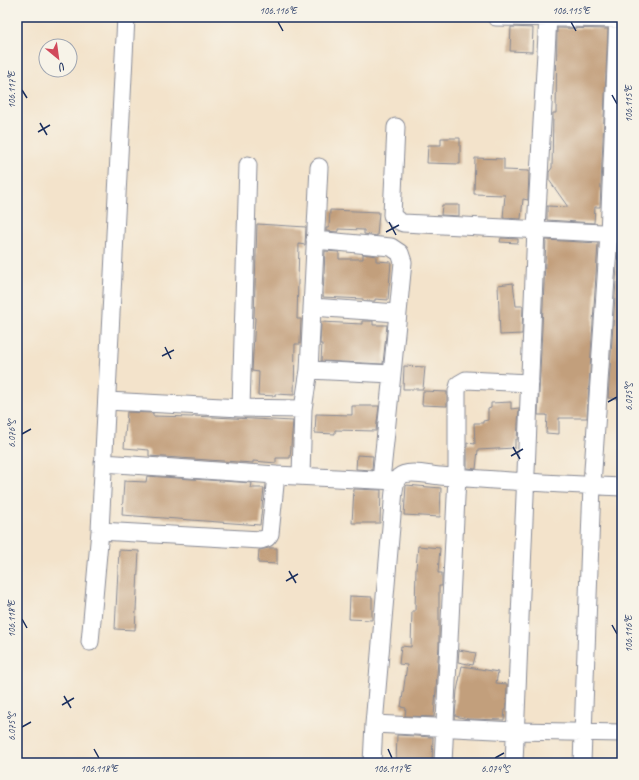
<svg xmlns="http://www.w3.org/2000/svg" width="639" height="780" font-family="Caveat,sans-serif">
  <rect width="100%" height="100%" fill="#f7f3e8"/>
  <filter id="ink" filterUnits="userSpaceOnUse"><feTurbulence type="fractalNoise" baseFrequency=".025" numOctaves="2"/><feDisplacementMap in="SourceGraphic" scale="8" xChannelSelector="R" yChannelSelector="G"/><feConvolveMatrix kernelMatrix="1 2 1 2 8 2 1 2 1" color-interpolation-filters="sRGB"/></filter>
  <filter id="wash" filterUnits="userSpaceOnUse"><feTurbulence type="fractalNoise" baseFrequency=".012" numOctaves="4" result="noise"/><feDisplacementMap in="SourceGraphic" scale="16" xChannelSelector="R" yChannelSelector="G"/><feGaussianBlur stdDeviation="0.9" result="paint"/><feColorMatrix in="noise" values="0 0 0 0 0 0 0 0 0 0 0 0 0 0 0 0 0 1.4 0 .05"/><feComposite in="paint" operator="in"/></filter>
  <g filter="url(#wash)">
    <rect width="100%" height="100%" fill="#f3e3cb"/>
    <g id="blocks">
      <!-- building -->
      <path fill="#c29f7b" d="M 511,27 L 533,28 L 532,52 L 510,51 Z
        M 557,28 L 608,29 L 600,207 L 595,207 L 594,223 L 547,220 L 547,206 L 568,207 L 549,180 L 549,172 L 552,168 L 553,113 L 556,113 Z
        M 441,138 L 460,138 L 460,164 L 427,163 L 428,145 L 441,145 Z
        M 475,158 L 504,159 L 504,170 L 529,171 L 528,200 L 523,199 L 521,219 L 503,218 L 505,195 L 474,194 Z
        M 442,205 L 459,205 L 459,216 L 441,215 Z
        M 330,210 L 379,212 L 377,236 L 364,234 L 364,230 L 338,229 L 338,232 L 326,231 L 326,228 L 329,228 Z
        M 257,224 L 306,227 L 305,245 L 299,244 L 297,319 L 301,319 L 300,344 L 295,344 L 294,395 L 275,394 L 275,396 L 258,395 L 259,372 L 252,371 L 255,318 L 254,317 Z
        M 501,238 L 518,239 L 518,243 L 500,242 Z
        M 546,240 L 598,243 L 587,418 L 559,418 L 559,434 L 546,433 L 547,415 L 538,415 Z
        M 325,251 L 339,252 L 339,259 L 363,259 L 363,254 L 376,256 L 376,261 L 391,262 L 388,300 L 375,299 L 375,301 L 363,301 L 363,299 L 323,297 Z
        M 618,252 L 622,252 L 622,399 L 608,398 Z
        M 513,283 L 516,306 L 523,306 L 522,334 L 500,335 L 498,285 Z
        M 362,321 L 373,321 L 373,325 L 387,325 L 383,364 L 321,361 L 322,344 L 320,344 L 321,322 L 362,324 Z
        M 404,366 L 425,367 L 423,389 L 403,389 Z
        M 423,391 L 447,392 L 447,406 L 422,405 Z
        M 511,402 L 511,409 L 519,408 L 517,440 L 515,440 L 515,448 L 478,450 L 476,469 L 467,468 L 467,443 L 475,444 L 474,423 L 483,423 L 483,421 L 488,420 L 488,409 L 491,408 L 491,403 Z
        M 352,406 L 379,406 L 376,431 L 335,430 L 335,434 L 315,433 L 316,414 L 352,415 Z
        M 127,412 L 153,413 L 153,416 L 193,417 L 193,416 L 293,421 L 290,458 L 276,458 L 276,463 L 253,461 L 253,463 L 149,456 L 149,450 L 124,448 Z
        M 357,455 L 373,456 L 372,470 L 356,469 Z
        M 147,476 L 252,483 L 251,488 L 264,488 L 260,525 L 122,515 L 124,481 L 146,482 Z
        M 406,485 L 441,488 L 440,517 L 404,515 Z
        M 354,489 L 381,490 L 380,523 L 352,523 Z
        M 418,546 L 440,548 L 438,573 L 442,573 L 442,586 L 439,586 L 439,646 L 434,717 L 405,716 L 406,708 L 401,707 L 407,665 L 399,664 L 401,646 L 411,647 L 412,611 L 415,611 L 416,568 Z
        M 269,548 L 277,548 L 277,564 L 258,563 L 259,550 Z
        M 119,550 L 139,551 L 135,630 L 115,629 Z
        M 350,596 L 372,597 L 372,620 L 349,619 Z
        M 459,650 L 476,653 L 473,665 L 458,662 Z
        M 462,666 L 498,672 L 496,683 L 507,684 L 506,709 L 505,709 L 504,720 L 468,719 L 455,716 L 457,691 Z
        M 397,735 L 433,737 L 432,763 L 396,763 Z"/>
    </g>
  </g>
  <g filter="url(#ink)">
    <use href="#blocks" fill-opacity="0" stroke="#878994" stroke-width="1"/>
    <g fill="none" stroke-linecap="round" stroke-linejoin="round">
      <!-- minor casing -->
      <g stroke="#878994" stroke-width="19">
        <path id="minor" d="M 496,17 L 622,19
          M 396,127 L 392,215 L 397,220 L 403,223 L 622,234
          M 315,240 L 391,247 L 400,253 L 403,262 L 392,374
          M 312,307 L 397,313
          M 309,370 L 392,374 L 381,480
          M 107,401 L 241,408 L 303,409
          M 241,408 L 248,165
          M 103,463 L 276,475
          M 301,475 L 303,409 L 309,370 L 319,167
          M 100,531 L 261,540 L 267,538 L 270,534 L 276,475 L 396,481
          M 90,642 L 100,531 L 126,17
          M 374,724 L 516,731 L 622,733
          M 372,763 L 374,724 L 392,515 C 393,507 393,482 399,477 C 407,469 429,475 440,476 C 500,481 561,484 622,487
          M 443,763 L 457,477 L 457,391 L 459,384 L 466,380 L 530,383
          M 514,763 L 536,229 L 548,17
          M 582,763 L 592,485 L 609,234 L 618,17"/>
      </g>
      <!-- minor -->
      <use href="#minor" stroke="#fff" stroke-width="17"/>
    </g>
  </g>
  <!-- ticks -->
  <path fill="none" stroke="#1b2f5e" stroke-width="1.5" d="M 278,22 L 283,31M 571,22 L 576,31M 22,90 L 27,98M 612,95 L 617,104M 40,123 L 47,135M 38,132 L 50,125M 389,222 L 396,235M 386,232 L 399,225M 165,347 L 171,359M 162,356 L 174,350M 608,402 L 617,397M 22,434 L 31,429M 513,447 L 520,459M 511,456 L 523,449M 289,571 L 296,583M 286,581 L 298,574M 22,619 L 27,628M 612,625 L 617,634M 64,696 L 71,708M 62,705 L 74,698M 22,727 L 31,722M 94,749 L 99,758M 388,749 L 392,758M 495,758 L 504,753"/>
  <!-- margin -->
  <rect width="639" height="780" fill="none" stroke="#f7f3e8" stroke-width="44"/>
  <!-- north arrow -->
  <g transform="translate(58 58) rotate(151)"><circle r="19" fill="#f7f3e8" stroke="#9fa5b1"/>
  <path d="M0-3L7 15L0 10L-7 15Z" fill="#d1495b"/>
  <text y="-6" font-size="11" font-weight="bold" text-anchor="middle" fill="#1b2f5e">U</text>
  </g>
  <rect x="22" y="22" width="595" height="736" fill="none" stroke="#1b2f5e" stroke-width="1.5"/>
  <g font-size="10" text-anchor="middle" fill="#1b2f5e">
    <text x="278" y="14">106.116°E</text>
    <text x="571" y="14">106.115°E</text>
    <text transform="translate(11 90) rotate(-90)" y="4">106.117°E</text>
    <text transform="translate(628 104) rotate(-90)" y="4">106.115°E</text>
    <text transform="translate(628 397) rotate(-90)" y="4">6.075°S</text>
    <text transform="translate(11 434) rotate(-90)" y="4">6.076°S</text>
    <text transform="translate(11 619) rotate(-90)" y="4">106.118°E</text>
    <text transform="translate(628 634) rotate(-90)" y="4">106.116°E</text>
    <text transform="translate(11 727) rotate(-90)" y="4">6.075°S</text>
    <text x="99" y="772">106.118°E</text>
    <text x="392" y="772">106.117°E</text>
    <text x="495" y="772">6.074°S</text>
  </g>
</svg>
